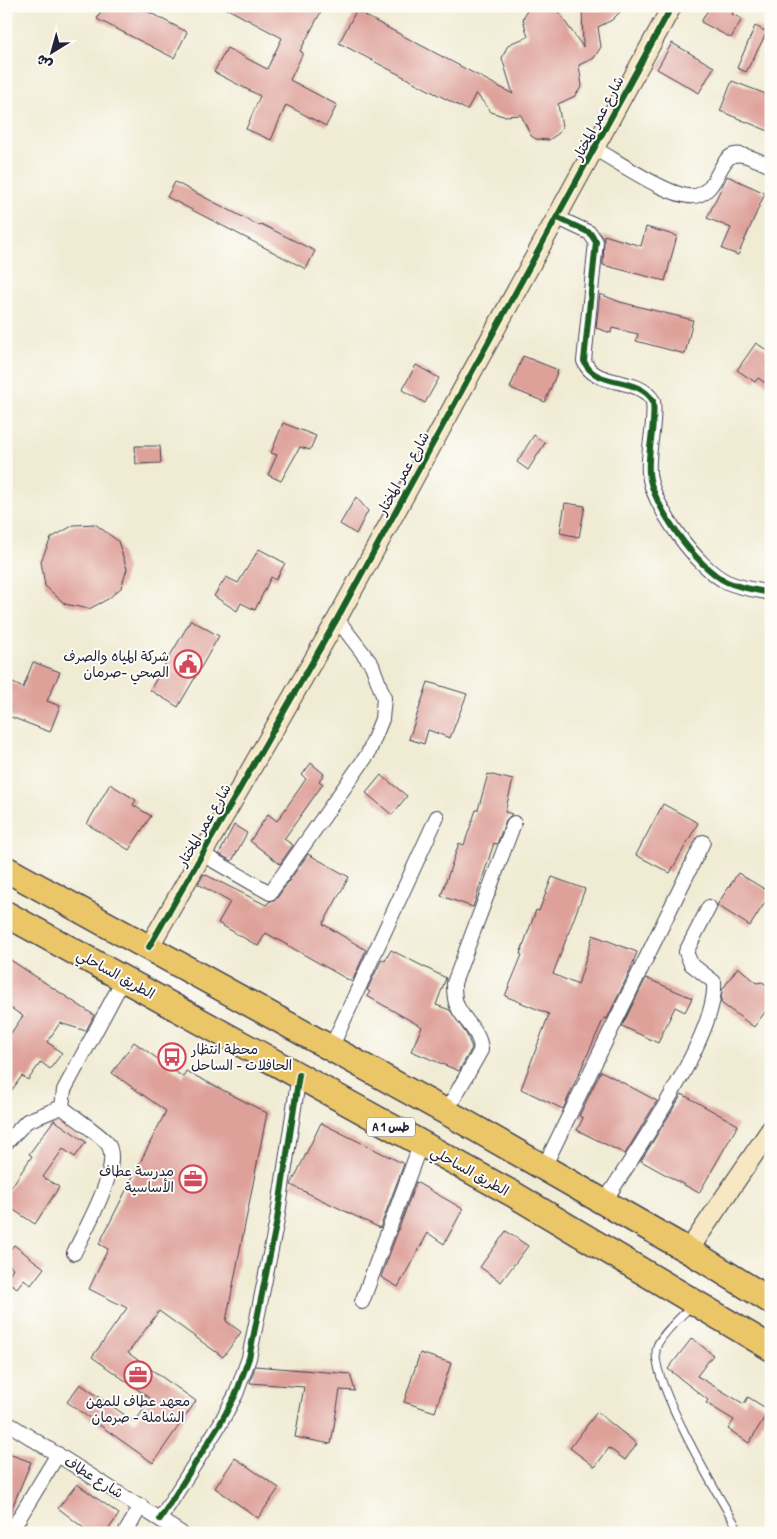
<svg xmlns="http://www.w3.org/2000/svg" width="777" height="1539" font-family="'Patrick Hand','Playpen Sans Arabic',sans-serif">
  <rect width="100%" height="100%" fill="#fdfcf7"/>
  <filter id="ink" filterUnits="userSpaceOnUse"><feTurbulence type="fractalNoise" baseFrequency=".02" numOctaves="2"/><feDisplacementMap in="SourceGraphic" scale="10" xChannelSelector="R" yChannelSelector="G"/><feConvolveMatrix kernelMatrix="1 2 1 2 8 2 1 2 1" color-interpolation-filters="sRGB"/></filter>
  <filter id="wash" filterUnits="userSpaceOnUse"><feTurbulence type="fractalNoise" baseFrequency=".0096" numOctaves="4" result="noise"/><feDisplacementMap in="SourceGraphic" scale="20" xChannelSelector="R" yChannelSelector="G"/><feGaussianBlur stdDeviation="1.12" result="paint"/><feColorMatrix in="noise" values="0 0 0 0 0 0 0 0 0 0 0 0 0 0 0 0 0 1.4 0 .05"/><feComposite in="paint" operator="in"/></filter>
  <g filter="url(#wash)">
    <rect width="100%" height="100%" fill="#f0ebd3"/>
    <g id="blocks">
      <!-- building -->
      <path fill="#dea19a" d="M 103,6 L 137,6 L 187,32 L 174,58 L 97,19 Z
        M 222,6 L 324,6 L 300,51 L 303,53 L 290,80 L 337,105 L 326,126 L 286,105 L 271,140 L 246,129 L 260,96 L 214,72 L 227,48 L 267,69 L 282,38 Z
        M 529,6 L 554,6 L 583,47 L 582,6 L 626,6 L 612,20 L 598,27 L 601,47 L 594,58 L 579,65 L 582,86 L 575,96 L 558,104 L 562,127 L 559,133 L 549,140 L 536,139 L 531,136 L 521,115 L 503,116 L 491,112 L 476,93 L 467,110 L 339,43 L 356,11 L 513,94 L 502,58 L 507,47 L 511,43 L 528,37 L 523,19 Z
        M 710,6 L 736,6 L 732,14 L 742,19 L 731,38 L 701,22 Z
        M 755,26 L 767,32 L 746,72 L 737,68 Z
        M 672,43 L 714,67 L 699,93 L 657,69 Z
        M 732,81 L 771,96 L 771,132 L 720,111 Z
        M 727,176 L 765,193 L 738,255 L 722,249 L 731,228 L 707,218 Z
        M 175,182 L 260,226 L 261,224 L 315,251 L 306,269 L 167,197 Z
        M 646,227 L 677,236 L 665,281 L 603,265 L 604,235 L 641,246 Z
        M 600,294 L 620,302 L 693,320 L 685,354 L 636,341 L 638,334 L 612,328 L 611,333 L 596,328 Z
        M 756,343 L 771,353 L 771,387 L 758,378 L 755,382 L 737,370 Z
        M 523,356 L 558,370 L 545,402 L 510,388 Z
        M 416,365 L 439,378 L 425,403 L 402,390 Z
        M 283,423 L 316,436 L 310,450 L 300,447 L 281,481 L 268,475 L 277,455 L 271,453 Z
        M 534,435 L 545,443 L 528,470 L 517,462 Z
        M 135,446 L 160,446 L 161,463 L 136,464 Z
        M 356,497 L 368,511 L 356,534 L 340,524 Z
        M 565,503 L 585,506 L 579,537 L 560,533 Z
        M 95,524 L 118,541 L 127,569 L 121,588 L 108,599 L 89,609 L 65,604 L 45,586 L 41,561 L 51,538 L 74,525 Z
        M 259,549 L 285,563 L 276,580 L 271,577 L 255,610 L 241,603 L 237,611 L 214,596 L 226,577 L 238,583 Z
        M 191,620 L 219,636 L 178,707 L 150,690 Z
        M 33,662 L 60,672 L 47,701 L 60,706 L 50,732 L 6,715 L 9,681 L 23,688 Z
        M 428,682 L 467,694 L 450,738 L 428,730 L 424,744 L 409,739 Z
        M 311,763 L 324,774 L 319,781 L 323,784 L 284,839 L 293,845 L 280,864 L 250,841 L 268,814 L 277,821 L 306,779 L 302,775 Z
        M 488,774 L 513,780 L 505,812 L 512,814 L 506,820 L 497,844 L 494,843 L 473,907 L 441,896 L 459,843 L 464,845 L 476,810 L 478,810 Z
        M 381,775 L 407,796 L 392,815 L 366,793 Z
        M 110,784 L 136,800 L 133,805 L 151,816 L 129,850 L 87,824 Z
        M 663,804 L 698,823 L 670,873 L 636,855 Z
        M 234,825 L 247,833 L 232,861 L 219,854 Z
        M 308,854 L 349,877 L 323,924 L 366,950 L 352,982 L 266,933 L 258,946 L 218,923 L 230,902 L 198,884 L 204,874 L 266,905 L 269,902 L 277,898 Z
        M 738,873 L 771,893 L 750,926 L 717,905 Z
        M 552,877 L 585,889 L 553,974 L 578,985 L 593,935 L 637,952 L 630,971 L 607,1019 L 604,1018 L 563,1109 L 521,1089 L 549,1014 L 505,996 L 522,955 L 520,954 L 536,910 L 539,911 Z
        M 391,950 L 446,978 L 436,1005 L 450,1010 L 467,1035 L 472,1048 L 459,1071 L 411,1051 L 422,1027 L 367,996 L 370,992 L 367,990 L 382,959 L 385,961 Z
        M 6,957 L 94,1015 L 86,1031 L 60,1023 L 47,1042 L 62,1053 L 50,1069 L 41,1062 L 28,1080 L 22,1076 L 6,1098 L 6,1040 L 23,1016 L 6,1005 Z
        M 738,967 L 757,983 L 762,982 L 771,987 L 771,1004 L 754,1027 L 721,1003 L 722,990 Z
        M 646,978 L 692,998 L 685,1012 L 675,1007 L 658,1043 L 622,1026 Z
        M 134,1042 L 183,1077 L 186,1071 L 267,1113 L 226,1321 L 241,1332 L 223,1357 L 159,1311 L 128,1353 L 196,1401 L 153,1463 L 67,1402 L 80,1384 L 135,1422 L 151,1399 L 92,1357 L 127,1308 L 89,1289 L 108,1249 L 99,1244 L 166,1111 L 112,1073 Z
        M 601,1071 L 657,1101 L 625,1154 L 577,1130 L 583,1118 L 579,1116 Z
        M 682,1094 L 738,1125 L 699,1193 L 641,1161 Z
        M 54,1120 L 86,1142 L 75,1157 L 63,1149 L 43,1177 L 59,1187 L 35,1224 L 6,1205 L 6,1195 L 32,1156 L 29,1154 Z
        M 321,1123 L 404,1164 L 380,1228 L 291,1185 Z
        M 416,1182 L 463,1209 L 444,1244 L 428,1233 L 398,1287 L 381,1277 Z
        M 506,1231 L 528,1246 L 501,1282 L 480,1267 Z
        M 14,1245 L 44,1268 L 31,1285 L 24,1279 L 17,1288 L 6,1280 L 13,1268 L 6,1263 L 6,1254 Z
        M 692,1338 L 713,1355 L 697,1376 L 744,1404 L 748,1397 L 769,1410 L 749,1443 L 728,1429 L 734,1420 L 706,1403 L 708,1400 L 668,1369 Z
        M 420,1353 L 451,1363 L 435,1412 L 404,1402 Z
        M 255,1366 L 350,1374 L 355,1391 L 340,1390 L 331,1444 L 295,1437 L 304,1387 L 250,1383 Z
        M 597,1412 L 637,1444 L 625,1460 L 609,1448 L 595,1467 L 570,1448 Z
        M 6,1453 L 31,1462 L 6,1522 Z
        M 235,1458 L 279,1488 L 258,1518 L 215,1488 Z
        M 77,1484 L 119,1514 L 106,1533 L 90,1533 L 58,1508 Z"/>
    </g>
  </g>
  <g filter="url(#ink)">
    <use href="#blocks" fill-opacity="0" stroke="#414052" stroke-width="1"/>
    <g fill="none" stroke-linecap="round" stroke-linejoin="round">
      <!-- lane casing -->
      <g stroke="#414052" stroke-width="9">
        <path id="lane" d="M 692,1305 C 683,1315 662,1333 657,1346 C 646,1374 721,1501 739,1530"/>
      </g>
      <!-- street casing -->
      <g stroke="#414052" stroke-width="16">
        <path id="street" d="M 595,149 C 616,160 673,200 695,196 C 721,191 718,149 742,155 C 752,157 762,162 771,166
          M 558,218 L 590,233 L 596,242 L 584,361 C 595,389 638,375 653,401 C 656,425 647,449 649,473 C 651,504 698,569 727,582 C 740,588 756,590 771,593
          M 202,854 L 270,893 L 368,754 L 382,719 L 384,698 L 372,665 L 337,619
          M 331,1048 L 437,817
          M 446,1112 L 481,1050 C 480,1029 462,1021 456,1003 C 454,996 454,989 454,983 L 514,823
          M 6,1143 L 27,1121 L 62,1107
          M 543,1169 L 703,842
          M 603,1204 C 632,1157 719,1033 714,982 L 691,964 L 686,952 L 709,907
          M 74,1253 C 84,1231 124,1164 107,1143 C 100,1134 72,1116 62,1107 L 64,1090 L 124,978
          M 362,1302 L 421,1143
          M 6,1422 L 181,1533
          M 160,1519 L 220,1424 L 236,1394 L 249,1358 L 277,1220 L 299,1075
          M 10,1533 L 58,1454
          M 125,1533 L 141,1506"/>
      </g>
      <!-- secondary casing -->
      <g stroke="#414052" stroke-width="21">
        <path id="secondary" d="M 149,947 L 337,619 L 672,6
          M 688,1251 L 771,1129"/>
      </g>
      <!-- highway casing -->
      <g stroke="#414052" stroke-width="28">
        <path id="highway" d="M 6,869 L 459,1119 L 701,1258 L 771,1301
          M 6,914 L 513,1194 L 771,1348"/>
      </g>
      <!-- lane -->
      <use href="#lane" stroke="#fff" stroke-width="7"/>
      <!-- street -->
      <use href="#street" stroke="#fff" stroke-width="14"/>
      <!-- secondary -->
      <use href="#secondary" stroke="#f7e8c3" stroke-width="19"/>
      <!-- highway -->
      <use href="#highway" stroke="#ebc669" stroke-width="25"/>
      <!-- cycleway casing -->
      <g stroke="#fdfcf7" stroke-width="9">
        <path id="cycleway" d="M 558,218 L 590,233 L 596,242 L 584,361 C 595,389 638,375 653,401 C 656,425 647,449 649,473 C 651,504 698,569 727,582 C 740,588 756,590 771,593
          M 149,947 L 337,619 L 672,6
          M 160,1519 L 220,1424 L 236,1394 L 249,1358 L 277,1220 L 299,1075"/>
      </g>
      <!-- cycleway -->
      <use href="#cycleway" stroke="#1b5e20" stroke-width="6"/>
    </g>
  </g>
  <!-- icons -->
  <defs>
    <g id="civic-ring" transform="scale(1.4375)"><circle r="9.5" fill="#fdfcf7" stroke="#d1495b" stroke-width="1.5"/><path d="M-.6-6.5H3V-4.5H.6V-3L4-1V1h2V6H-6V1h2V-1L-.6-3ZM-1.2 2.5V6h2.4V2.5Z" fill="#d1495b"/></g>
    <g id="bus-ring" transform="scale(1.4375)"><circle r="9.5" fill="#fdfcf7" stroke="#d1495b" stroke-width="1.5"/><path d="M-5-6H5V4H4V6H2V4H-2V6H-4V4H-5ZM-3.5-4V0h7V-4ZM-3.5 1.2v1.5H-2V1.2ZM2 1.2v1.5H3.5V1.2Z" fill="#d1495b"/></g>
    <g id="office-ring" transform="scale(1.4375)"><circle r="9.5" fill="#fdfcf7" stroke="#d1495b" stroke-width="1.5"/><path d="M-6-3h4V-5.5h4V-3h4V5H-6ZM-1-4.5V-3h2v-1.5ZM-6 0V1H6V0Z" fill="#d1495b"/></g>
  </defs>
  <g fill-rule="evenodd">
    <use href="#civic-ring" x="188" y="664"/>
    <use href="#bus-ring" x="172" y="1057"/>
    <use href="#office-ring" x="193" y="1179"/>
    <use href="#office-ring" x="138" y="1375"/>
  </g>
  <g text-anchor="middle" stroke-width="4" stroke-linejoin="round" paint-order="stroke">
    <!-- shield labels -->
    <rect fill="#fdfcf7" stroke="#646373" stroke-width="1" x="367" y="1117.5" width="48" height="19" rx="4"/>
    <g font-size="12" font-weight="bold" fill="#22223b">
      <text x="391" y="1131">A 1 طس</text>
    </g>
    <!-- street labels -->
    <g font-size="14" fill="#22223b" stroke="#fdfcf7">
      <text transform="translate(598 118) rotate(-62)" y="5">شارع عمر المختار</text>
      <text transform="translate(403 473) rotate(-61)" y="5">شارع عمر المختار</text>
      <text transform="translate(204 825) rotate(-60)" y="5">شارع عمر المختار</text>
      <text transform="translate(116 974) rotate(29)" y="5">الطريق الساحلي</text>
      <text transform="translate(470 1171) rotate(29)" y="5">الطريق الساحلي</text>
      <text transform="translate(94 1477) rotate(32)" y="5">شارع عطاف</text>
    </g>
    <!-- poi labels -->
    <g font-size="14" fill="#22223b" stroke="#fdfcf7" text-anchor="end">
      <text x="169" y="661">شركة المياه والصرف<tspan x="169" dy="16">الصحي -صرمان</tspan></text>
      <text x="191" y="1054" text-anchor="start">محطة انتظار<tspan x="191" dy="16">الحافلات - الساحل</tspan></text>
      <text x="174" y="1176">مدرسة عطاف<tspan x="174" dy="16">الأساسية</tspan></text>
      <text x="138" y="1406" text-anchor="middle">معهد عطاف للمهن<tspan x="138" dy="16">الشاملة - صرمان</tspan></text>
    </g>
  </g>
  <!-- margin -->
  <rect width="777" height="1539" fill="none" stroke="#fdfcf7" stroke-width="25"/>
  <!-- north arrow -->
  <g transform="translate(52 52) rotate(217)" stroke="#fdfcf7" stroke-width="4" paint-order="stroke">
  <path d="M0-4L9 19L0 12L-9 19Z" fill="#22223b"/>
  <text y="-8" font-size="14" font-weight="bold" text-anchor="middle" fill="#22223b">ش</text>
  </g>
</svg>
